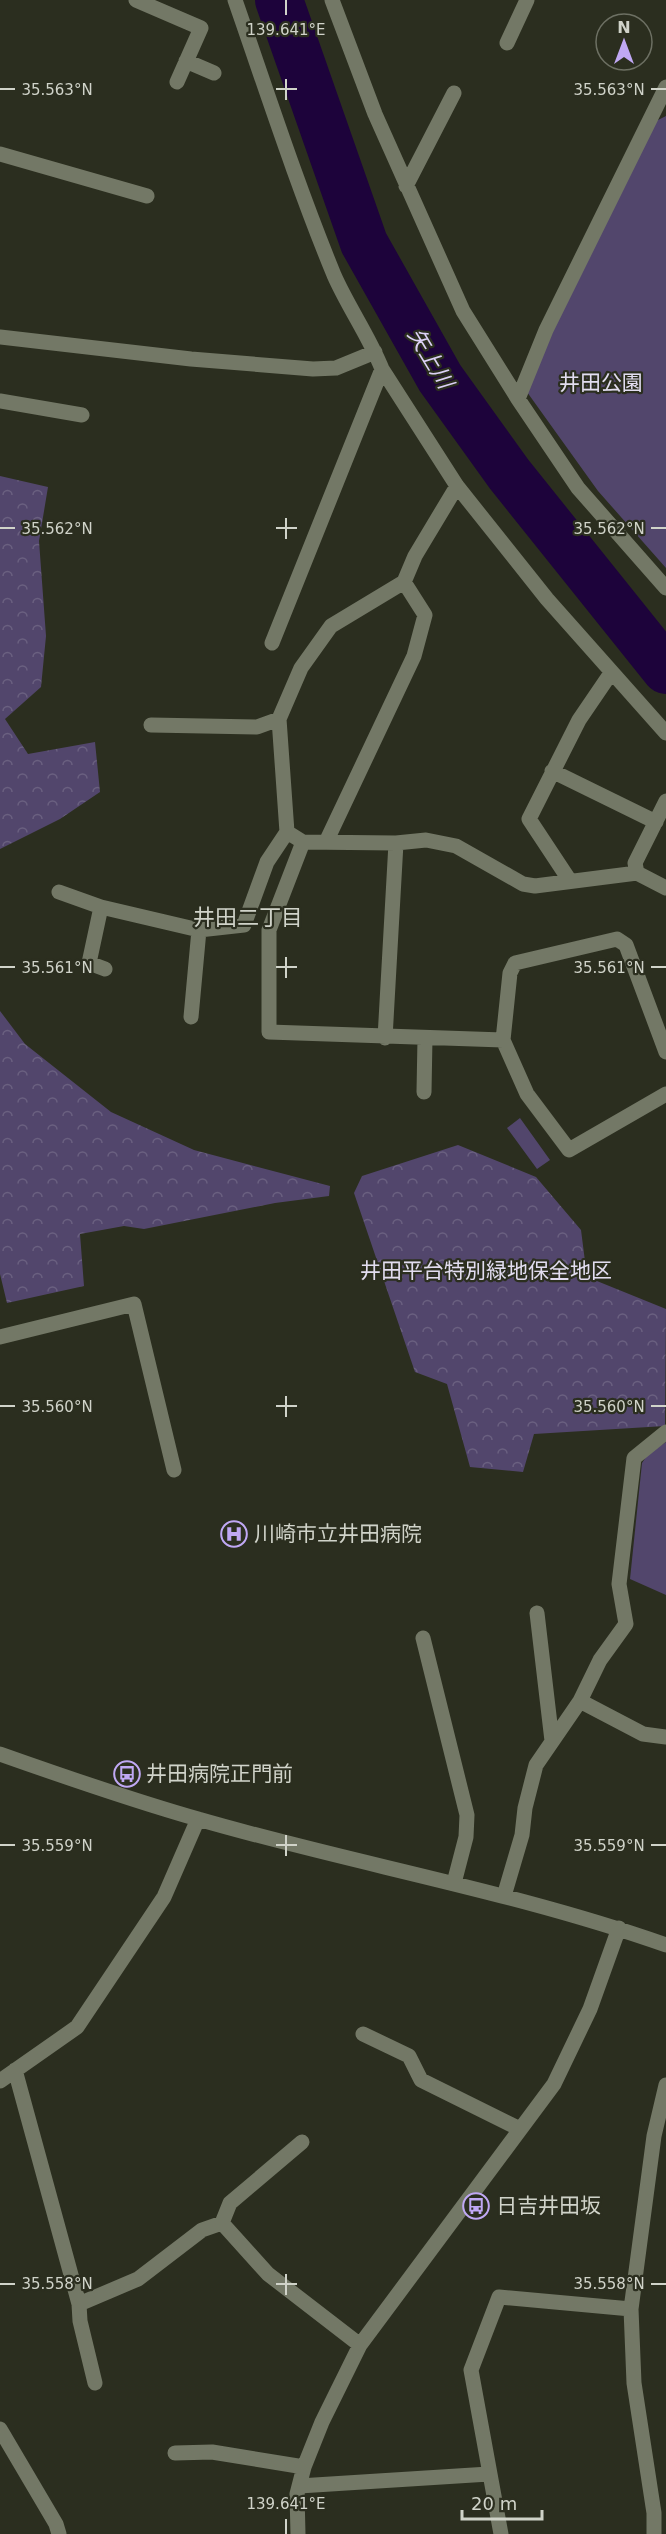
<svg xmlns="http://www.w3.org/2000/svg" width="666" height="2534" font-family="'DejaVu Sans','Noto Sans JP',sans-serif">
  <defs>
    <pattern id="forest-crowns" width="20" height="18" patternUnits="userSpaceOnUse" patternTransform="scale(1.5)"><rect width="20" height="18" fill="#52466c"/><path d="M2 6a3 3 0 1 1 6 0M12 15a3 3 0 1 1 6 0" fill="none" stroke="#6a6080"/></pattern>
  </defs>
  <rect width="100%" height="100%" fill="#2b2e1f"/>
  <!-- forest -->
  <path fill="url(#forest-crowns)" d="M 0,476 L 48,487 L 39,541 L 46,636 L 41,687 L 5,719 L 28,754 L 95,742 L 100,792 L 60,819 L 0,849 Z
    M 0,1011 L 25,1044 L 111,1112 L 194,1150 L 330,1186 L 329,1196 L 275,1203 L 144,1229 L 124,1226 L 80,1234 L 84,1286 L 7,1303 L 0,1274 Z
    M 458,1145 L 536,1177 L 581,1230 L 587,1277 L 666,1309 L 665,1426 L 534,1434 L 523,1472 L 470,1467 L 447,1384 L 415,1372 L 354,1193 L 362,1176 Z"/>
  <!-- green -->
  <path fill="#52466c" d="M 666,116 L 666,568 L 598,491 L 527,392 L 553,331 L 656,121 Z
    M 520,1118 L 550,1160 L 537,1169 L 507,1128 Z
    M 666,1442 L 666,1595 L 630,1579 L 642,1463 L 648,1454 Z"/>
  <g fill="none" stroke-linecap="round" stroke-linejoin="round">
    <!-- river -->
    <path stroke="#1d033b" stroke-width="48" d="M 279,0 L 364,243 L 440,378 L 509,474 L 666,670"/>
    <!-- minor -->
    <path stroke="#737866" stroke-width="15" d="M 136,0 L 201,28 L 177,82
      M 235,0 C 267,92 297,185 334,275 C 348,307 369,336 382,369 L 457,486 L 547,599 L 666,733
      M 332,0 L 375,114 L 463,311 L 518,399 L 578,488 L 666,588
      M 507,43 L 527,0
      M 186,61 L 214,73
      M 0,154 L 147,196
      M 406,186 L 454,93
      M 0,337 L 191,359 L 313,369 L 336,368 L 375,352
      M 518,399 L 546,330 L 666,87
      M 0,401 L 82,415
      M 457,486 L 415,556 L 404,582 L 331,626 L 301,668 L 279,719 L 287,832 L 303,842 L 269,930 L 269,1032 L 503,1040
      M 272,643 L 382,369
      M 151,725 L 257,727 L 279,719
      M 552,771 L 656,822
      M 303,842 L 396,843 L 385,1038
      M 326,842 L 414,656 L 425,615 L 404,582
      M 396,843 L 426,840 L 456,846 L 523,884 L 535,886 L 637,873 L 666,888
      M 637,873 L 635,863 L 666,801
      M 570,881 L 529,819 L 579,720 L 611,673
      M 59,892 L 101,907 L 199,930 L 244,925 L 267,862 L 287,832
      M 101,907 L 89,963 L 105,969
      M 191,1017 L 199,930
      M 666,1052 L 626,945 L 617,939 L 515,963 L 510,973 L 503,1040 L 527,1094 L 569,1150 L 666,1094
      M 424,1092 L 425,1038
      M 0,1337 L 134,1304 L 174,1470
      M 537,1613 L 552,1741
      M 423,1638 L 467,1815 L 466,1837 L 454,1883
      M 580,1701 L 643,1734 L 666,1737
      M 0,1754 C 65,1777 131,1800 198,1819 C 353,1864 513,1891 666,1945
      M 504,1896 L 522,1835 L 525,1808 L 536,1765 L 580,1701 L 600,1660 L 626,1624 L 619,1584 L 634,1458 L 666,1432
      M 363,2034 L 409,2056 L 421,2080 L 520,2129
      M 15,2070 L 79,2304 L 138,2279 L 202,2230 L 222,2223 L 268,2274 L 360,2345
      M 0,2081 L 77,2027 L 164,1897 L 198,1819
      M 222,2223 L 230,2203 L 302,2142
      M 79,2304 L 80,2321 L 95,2383
      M 0,2429 L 56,2524 L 59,2534
      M 175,2453 L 212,2452 L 304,2467
      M 299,2486 L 489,2474
      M 298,2534 L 297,2494 L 304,2467 L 322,2422 L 360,2345 L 554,2084 L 590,2009 L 619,1928
      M 501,2534 L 471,2370 L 499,2297 L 631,2309
      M 654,2534 L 654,2513 L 634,2383 L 631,2309 L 654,2136 L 666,2085"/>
  </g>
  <!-- ticks -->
  <path fill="none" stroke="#d0d3c9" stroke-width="2" d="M 286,0 L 286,15M 286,79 L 286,100M 0,89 L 15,89M 276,89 L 297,89M 651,89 L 666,89M 286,518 L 286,539M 0,528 L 15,528M 276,528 L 297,528M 651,528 L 666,528M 286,957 L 286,978M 0,967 L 15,967M 276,967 L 297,967M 651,967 L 666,967M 286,1396 L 286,1417M 0,1406 L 15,1406M 276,1406 L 297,1406M 651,1406 L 666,1406M 286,1835 L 286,1856M 0,1845 L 15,1845M 276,1845 L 297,1845M 651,1845 L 666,1845M 286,2274 L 286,2295M 0,2284 L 15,2284M 276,2284 L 297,2284M 651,2284 L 666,2284M 286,2519 L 286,2534"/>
  <!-- icons -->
  <defs>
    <g id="hospital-ring" transform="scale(1.35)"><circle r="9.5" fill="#2b2e1f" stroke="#c0a8f4" stroke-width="1.5"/><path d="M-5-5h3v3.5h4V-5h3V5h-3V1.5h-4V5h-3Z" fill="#c0a8f4"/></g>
    <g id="bus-ring" transform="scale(1.35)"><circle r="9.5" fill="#2b2e1f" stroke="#c0a8f4" stroke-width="1.5"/><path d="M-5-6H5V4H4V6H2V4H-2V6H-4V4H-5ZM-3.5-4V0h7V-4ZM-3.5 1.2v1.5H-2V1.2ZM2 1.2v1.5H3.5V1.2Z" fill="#c0a8f4"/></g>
  </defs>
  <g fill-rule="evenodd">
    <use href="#hospital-ring" x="234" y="1534"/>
    <use href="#bus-ring" x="127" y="1774"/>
    <use href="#bus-ring" x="476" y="2206"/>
  </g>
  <g text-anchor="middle" stroke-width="4.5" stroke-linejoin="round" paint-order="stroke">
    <!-- park labels -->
    <g font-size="21" fill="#e2ddf0" stroke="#2b2e1f">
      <text x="601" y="390">井田公園</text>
      <text x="486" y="1278">井田平台特別緑地保全地区</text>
    </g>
    <!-- poi labels -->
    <g font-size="21" fill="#d0d3c9" stroke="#2b2e1f" text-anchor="start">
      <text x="254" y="1541">川崎市立井田病院</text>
      <text x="146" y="1781">井田病院正門前</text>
      <text x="496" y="2213">日吉井田坂</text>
    </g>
    <!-- water labels -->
    <g font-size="22" font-style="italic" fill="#dcd1f6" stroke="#2b2e1f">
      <text transform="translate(431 358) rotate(59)" y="8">矢上川</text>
    </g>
    <!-- neighbourhood labels -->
    <g font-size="22" fill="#d0d3c9" stroke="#2b2e1f">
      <text x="248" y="925">井田二丁目</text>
    </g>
  </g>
  <g font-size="15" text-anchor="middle" fill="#d0d3c9" stroke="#2b2e1f" stroke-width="4.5" stroke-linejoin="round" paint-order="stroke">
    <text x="286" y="35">139.641°E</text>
    <text x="57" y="95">35.563°N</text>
    <text x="609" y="95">35.563°N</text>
    <text x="57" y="534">35.562°N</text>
    <text x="609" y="534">35.562°N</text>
    <text x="57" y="973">35.561°N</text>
    <text x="609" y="973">35.561°N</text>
    <text x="57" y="1412">35.560°N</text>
    <text x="609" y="1412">35.560°N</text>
    <text x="57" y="1851">35.559°N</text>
    <text x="609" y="1851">35.559°N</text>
    <text x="57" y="2289">35.558°N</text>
    <text x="609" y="2289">35.558°N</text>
    <text x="286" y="2509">139.641°E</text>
  </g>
  <!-- north arrow -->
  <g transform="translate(624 42)"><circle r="28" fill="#2b2e1f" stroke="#6d7063" stroke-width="1.5"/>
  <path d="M0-4.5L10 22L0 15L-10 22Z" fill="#c0a8f4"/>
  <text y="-9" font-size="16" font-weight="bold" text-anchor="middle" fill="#d0d3c9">N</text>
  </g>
  <!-- scale -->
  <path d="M462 2510v9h80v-9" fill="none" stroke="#d0d3c9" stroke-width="3"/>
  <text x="471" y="2510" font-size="18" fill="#d0d3c9" stroke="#2b2e1f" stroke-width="4.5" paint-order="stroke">20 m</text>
</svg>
